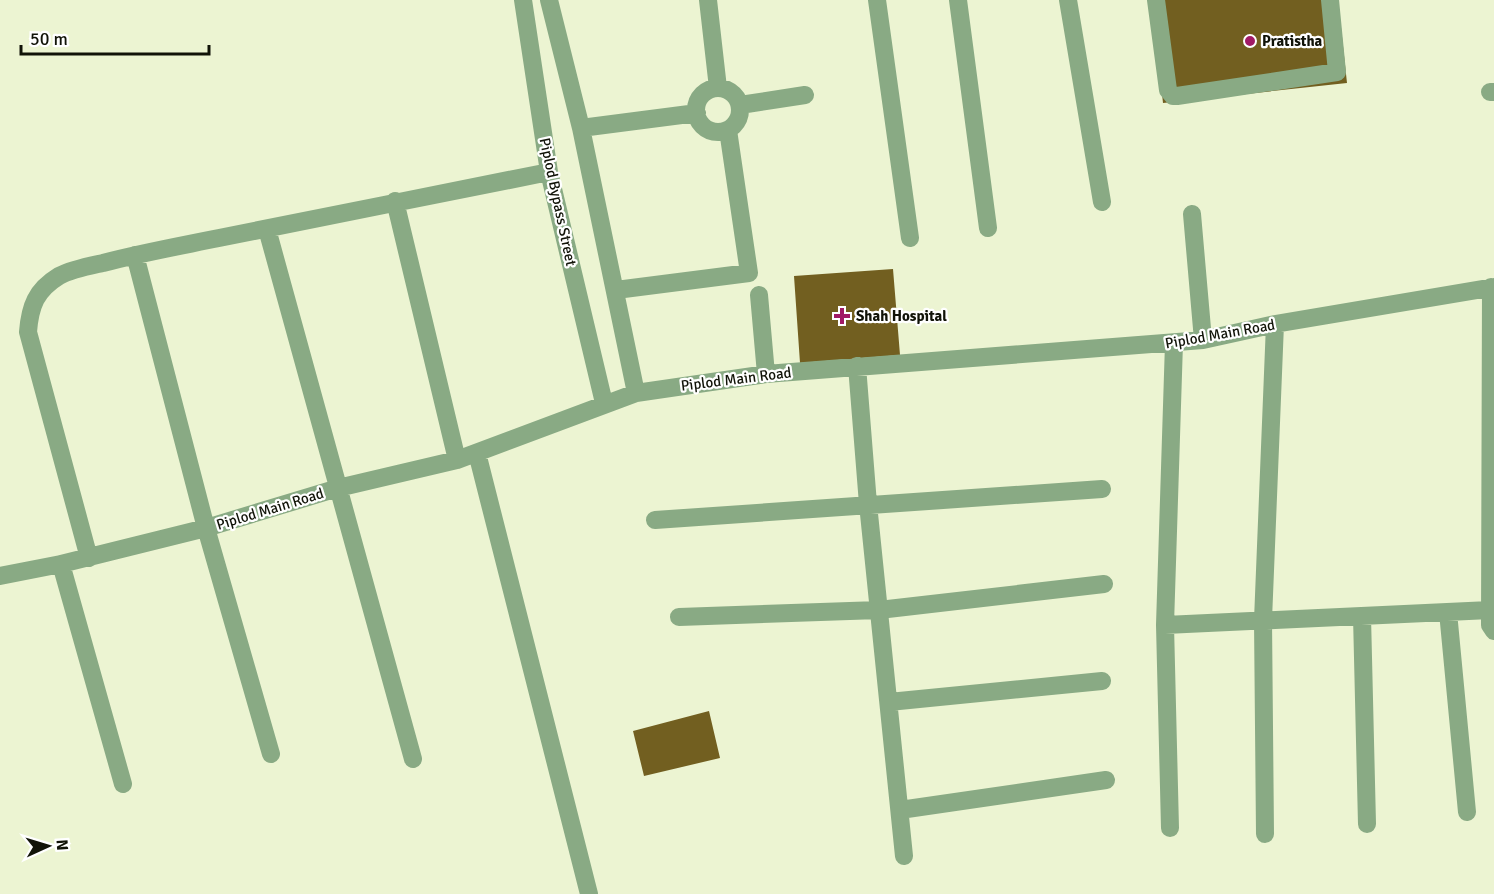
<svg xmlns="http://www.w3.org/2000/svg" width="1494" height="894" font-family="Signika,sans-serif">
  <rect width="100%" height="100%" fill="#ecf4d2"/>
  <!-- building -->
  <path fill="#725f20" d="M 1152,0 L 1338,0 L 1347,83 L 1163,103 Z
    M 893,269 L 900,355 L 800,363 L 794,276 Z
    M 709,711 L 720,758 L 644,776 L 633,731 Z"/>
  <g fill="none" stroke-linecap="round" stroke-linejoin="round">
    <!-- minor -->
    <path stroke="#89aa84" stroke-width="18" d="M 523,0 L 549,172 L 604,403
      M 549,0 L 581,128 L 636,393
      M 708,0 L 718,88
      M 877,0 L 910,238
      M 958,0 L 988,228
      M 1068,0 L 1102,202
      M 1156,0 L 1168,90 L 1173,96 L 1177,96 L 1337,72 L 1330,0
      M696 110a22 22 0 1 1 44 0a22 22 0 1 1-44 0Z
      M 1490,92 L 1494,92
      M 740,105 L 805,95
      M 581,128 L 697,113
      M 395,201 L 457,460
      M 1192,214 L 1203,340
      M 267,229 L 413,759
      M 135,255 L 206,528 L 271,754
      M 1491,287 L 1490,625 L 1494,631
      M 616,290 L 749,273 L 728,130
      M 759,295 L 766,374
      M 857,366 L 868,504 L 904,856
      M 477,453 L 589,894
      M 655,520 L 1102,489
      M 89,558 L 28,332 C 30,306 36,290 59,276 C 72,269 89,266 103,263 C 141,253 180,246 219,238 C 329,217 439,193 549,172
      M 61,564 L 123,784
      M 0,576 L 61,564 L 206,528 L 338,488 L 457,460 L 636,393 L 766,374 L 1203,340 L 1275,324 L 1494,287
      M 1448,612 L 1467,812
      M 1362,616 L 1367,824
      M 679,617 L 879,610 L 1104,584
      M 1165,625 L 1490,610
      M 889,702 L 1102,681
      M 900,810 L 1106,780
      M 1170,828 L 1165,625 L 1174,343
      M 1265,834 L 1263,620 L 1275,324"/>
  </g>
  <!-- markers -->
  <g fill="#a11966" stroke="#fff" stroke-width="2">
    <circle cx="1250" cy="41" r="6"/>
    <path d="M839 307h6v6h6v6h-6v6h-6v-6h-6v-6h6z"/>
  </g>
  <g text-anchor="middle" stroke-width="4.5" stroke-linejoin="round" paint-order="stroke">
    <!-- poi labels -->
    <g font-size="15" font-weight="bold" fill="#111308" stroke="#fff" text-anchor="start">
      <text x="1262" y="46">Pratistha</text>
      <text x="856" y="321">Shah Hospital</text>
    </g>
    <!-- street labels -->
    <g font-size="15" fill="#111308" stroke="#fff">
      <text transform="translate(558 202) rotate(78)" y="5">Piplod Bypass Street</text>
      <text transform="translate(1220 334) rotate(-10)" y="5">Piplod Main Road</text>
      <text transform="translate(736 379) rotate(-7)" y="5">Piplod Main Road</text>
      <text transform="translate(270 509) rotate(-17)" y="5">Piplod Main Road</text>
    </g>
  </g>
  <!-- north arrow -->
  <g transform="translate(48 846) rotate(86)" stroke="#ffffff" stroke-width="4.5" paint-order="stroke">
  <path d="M0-4.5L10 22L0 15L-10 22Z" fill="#111308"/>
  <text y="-9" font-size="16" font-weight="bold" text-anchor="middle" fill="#111308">N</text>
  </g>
  <!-- scale -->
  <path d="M21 45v9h188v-9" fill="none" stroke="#111308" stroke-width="3"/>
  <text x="30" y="45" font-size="18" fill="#111308" stroke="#ffffff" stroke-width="4.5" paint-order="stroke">50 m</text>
</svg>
